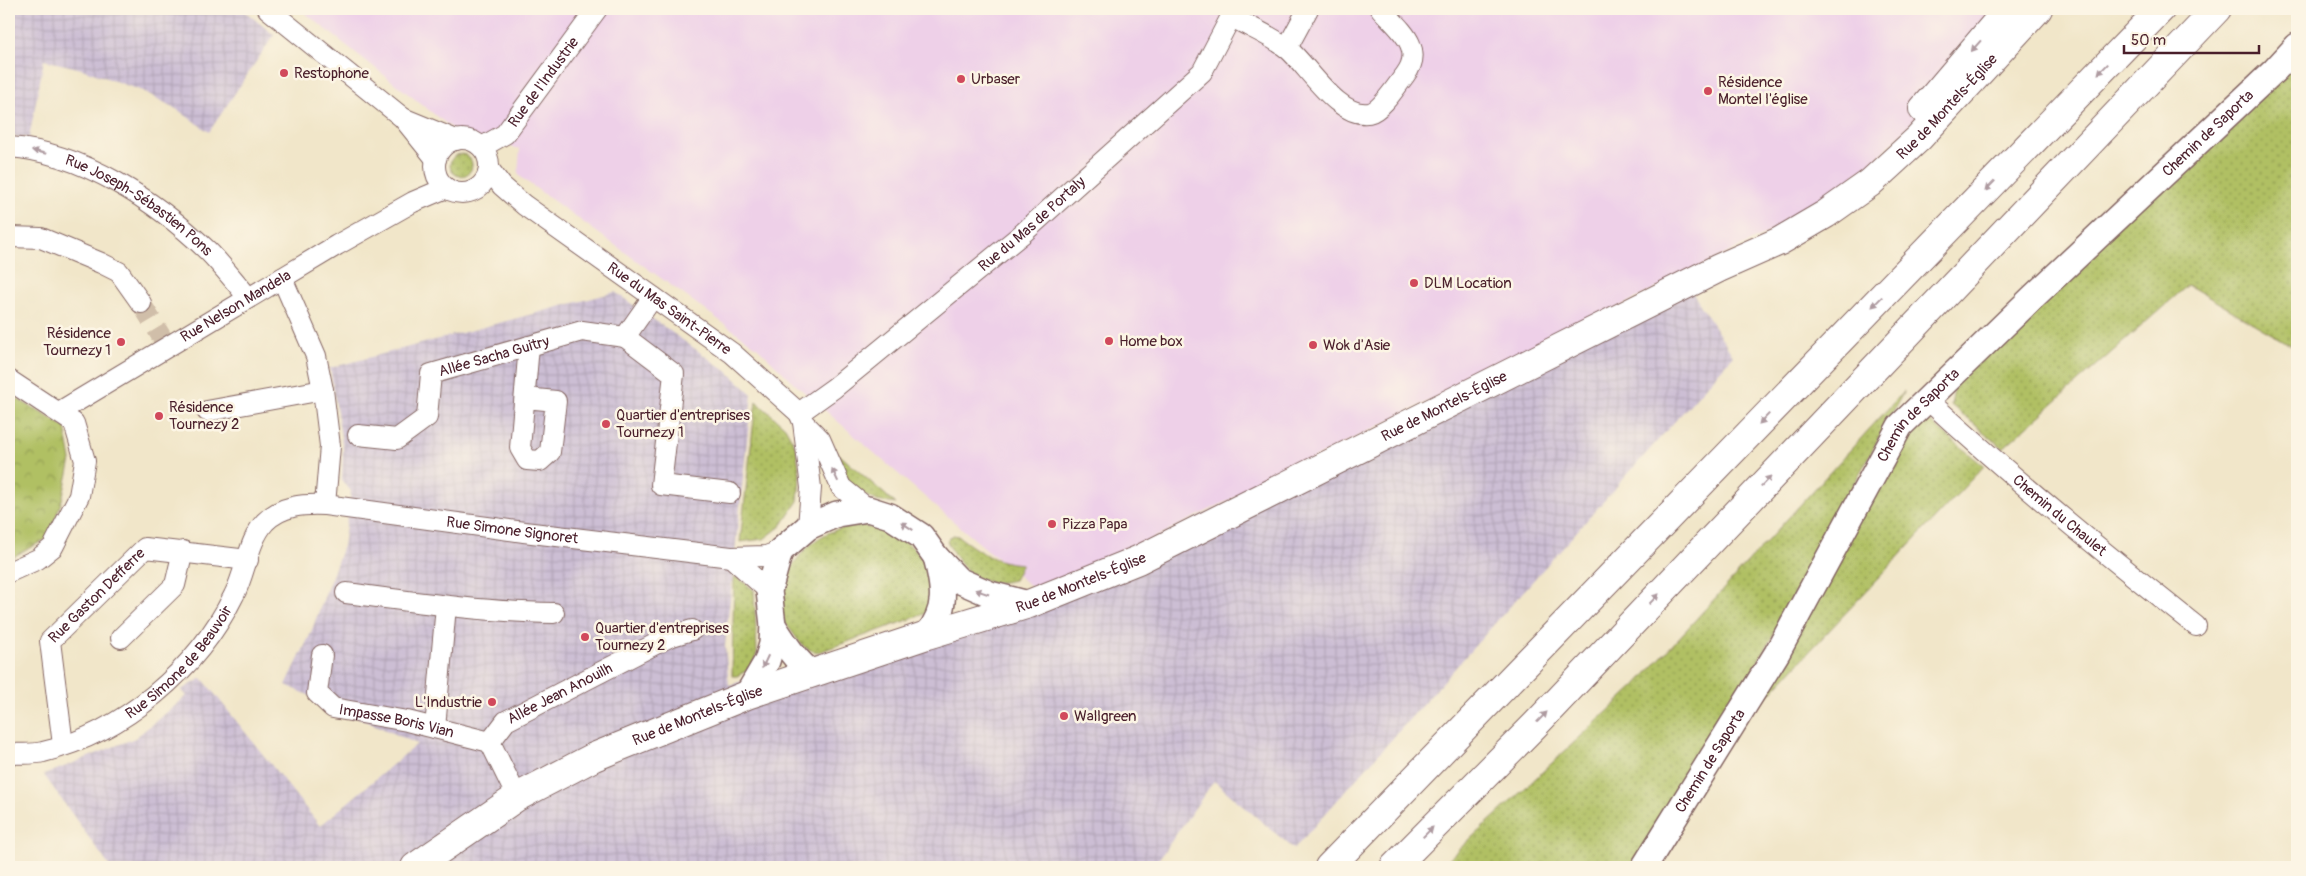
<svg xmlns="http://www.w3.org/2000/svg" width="2306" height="876" font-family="Pangolin,sans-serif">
  <defs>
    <pattern id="industrial-grid" width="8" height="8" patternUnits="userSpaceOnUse" patternTransform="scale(1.25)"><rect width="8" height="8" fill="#ccbed4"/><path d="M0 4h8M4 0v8" fill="none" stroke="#b1a3b6"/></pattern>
    <pattern id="grass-dots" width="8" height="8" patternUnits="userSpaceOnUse" patternTransform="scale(1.25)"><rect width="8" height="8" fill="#b0c063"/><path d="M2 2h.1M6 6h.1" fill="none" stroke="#919b52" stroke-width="1.8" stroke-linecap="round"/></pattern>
    <pattern id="park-crowns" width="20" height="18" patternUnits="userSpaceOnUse" patternTransform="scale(1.25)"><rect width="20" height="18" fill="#b0c063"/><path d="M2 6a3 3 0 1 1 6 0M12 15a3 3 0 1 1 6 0" fill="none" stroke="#919b52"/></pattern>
  </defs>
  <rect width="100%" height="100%" fill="#fcf5e5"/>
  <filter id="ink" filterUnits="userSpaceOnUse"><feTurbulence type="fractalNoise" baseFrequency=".02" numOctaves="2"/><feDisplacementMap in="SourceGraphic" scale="10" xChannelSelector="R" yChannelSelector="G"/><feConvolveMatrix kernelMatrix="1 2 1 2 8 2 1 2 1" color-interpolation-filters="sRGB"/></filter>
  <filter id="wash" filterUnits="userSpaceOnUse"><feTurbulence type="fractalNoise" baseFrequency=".0096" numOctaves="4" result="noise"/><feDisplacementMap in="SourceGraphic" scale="20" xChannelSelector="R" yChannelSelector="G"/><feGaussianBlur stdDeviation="1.12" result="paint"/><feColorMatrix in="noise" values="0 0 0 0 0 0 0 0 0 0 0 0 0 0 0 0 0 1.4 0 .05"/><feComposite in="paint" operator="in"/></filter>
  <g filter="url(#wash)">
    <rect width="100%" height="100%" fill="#f1e6c9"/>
    <!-- built -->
    <path fill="#eed0e8" d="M 300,9 L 2017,9 L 1987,46 L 1876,159 L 1794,220 L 1040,594 L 941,511 L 796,385 L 758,348 L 523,179 L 518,174 L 520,149 L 458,133 Z"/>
    <!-- industrial -->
    <path fill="url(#industrial-grid)" d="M 9,9 L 242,9 L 274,35 L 209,132 L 178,110 L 145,92 L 82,69 L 44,60 L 29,138 L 9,136 Z
      M 1685,281 L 1733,356 L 1294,849 L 1214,781 L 1153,867 L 110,867 L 44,775 L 135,738 L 187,696 L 181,690 L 202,678 L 320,826 L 417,744 L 286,685 L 310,635 L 343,546 L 351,491 L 342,481 L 343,449 L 330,368 L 615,292 L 729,373 L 752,394 L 725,646 L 729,685 L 1040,594 Z"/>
    <!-- grass -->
    <path fill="url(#grass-dots)" stroke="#7d7047" d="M 2297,55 L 2297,349 L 2188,285 L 2003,448 L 1951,405 L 1956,380 Z
      M450 165a11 11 0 1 1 22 0a11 11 0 1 1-22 0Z
      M 1904,391 L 1767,646 L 1636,867 L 1440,867 L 1635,686 Z
      M 756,401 L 785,427 L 796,447 L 800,476 L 798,501 L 781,526 L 764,539 L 740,542 Z
      M 1929,421 L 1984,466 L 1762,702 L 1909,426 Z
      M 834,450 L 896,504 L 877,501 L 848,485 Z
      M 863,526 C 885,530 915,542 926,564 C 932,579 930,596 930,612 L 819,652 C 805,650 801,645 793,633 C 790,629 786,625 784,621 C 770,587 802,542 833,531 C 843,527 852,527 863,526 Z
      M 953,535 L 958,536 C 981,553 993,562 1022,564 L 1014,580 C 978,589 962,571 947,541 Z
      M 734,577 L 738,578 L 754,590 L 757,653 L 750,669 L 737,676 L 732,676 Z"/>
    <!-- park -->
    <path fill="url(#park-crowns)" stroke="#7d7047" d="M 9,394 L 65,427 L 71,460 L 62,500 L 48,538 L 9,559 Z"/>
  </g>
  <g filter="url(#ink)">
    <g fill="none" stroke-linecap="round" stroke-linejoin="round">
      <!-- minor-tunnel -->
      <path stroke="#d0bea9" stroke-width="20" stroke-dasharray="20 10" stroke-linecap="butt" d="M 141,303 L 167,346"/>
      <!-- minor casing -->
      <g stroke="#846562" stroke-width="22">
        <g id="minor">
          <path d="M 268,9 L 403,118 L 436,159"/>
          <path d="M 1232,17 C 1249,27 1272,36 1288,49 C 1308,66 1338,118 1369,113 C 1381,111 1397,85 1405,75 C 1426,48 1399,29 1381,9"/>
          <path d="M 1287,48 L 1308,9"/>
          <path d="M 405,119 L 456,140"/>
          <circle cx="462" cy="166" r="27"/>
          <path id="s1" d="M 9,147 C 82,152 156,201 208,251 C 222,265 235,282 248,297"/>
          <path id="s2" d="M 482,147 L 505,134 L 597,9"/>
          <path id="s3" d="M 489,169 L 502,186 L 524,205 L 732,353 L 799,413 L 803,422 L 811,488 L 808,527"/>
          <path d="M 9,237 L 41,238 L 101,263 L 119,272 L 141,303"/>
          <path d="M 282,278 L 316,356 L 323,390 L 330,446 L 325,505"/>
          <path d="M 625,337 L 674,374 L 661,485 L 730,493"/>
          <path d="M 9,380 L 74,423 L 85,461 L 79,496 L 53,547 L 38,559 L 9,572"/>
          <path d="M 525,398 L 556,401 L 550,452 L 540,461 L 527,460 L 520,448 L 529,346"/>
          <path id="s4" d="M 1928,400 C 2013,479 2104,553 2196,626"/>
          <path d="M 207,411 L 323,390"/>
          <path id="s5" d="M 59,412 L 337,245 L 413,202 L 446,188"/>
          <path id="s6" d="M 799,413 L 834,388 L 1022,234 L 1202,72 L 1235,9"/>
          <path d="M 803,422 L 820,439 L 841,487 L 868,509"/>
          <path id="s7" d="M 358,435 L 397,439 L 427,417 L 431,374 L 582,331 L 625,337 L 653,297"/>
          <path d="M 731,557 L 769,591"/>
          <path d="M 346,593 C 415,602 484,612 554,613"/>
          <path d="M 121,638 L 175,585 L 183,551"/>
          <path id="s8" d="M 322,655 L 317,693 L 333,708 L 407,721 L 490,742"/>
          <path d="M 435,728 L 446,606"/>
          <path id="s9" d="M 63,745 L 50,641 L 145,548 L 248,560"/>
          <path id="s10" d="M 9,754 C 20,753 32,755 43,752 C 123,733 198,669 234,595 C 246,572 248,541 265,522 C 282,505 304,504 325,505 L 524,532 L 731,557 L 766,556 L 780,551"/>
          <path id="s11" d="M 517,797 L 490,742 L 506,721 L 669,637 L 692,630"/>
        </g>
      </g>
      <!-- tertiary casing -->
      <g stroke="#846562" stroke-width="28">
        <g id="tertiary">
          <path d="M 773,625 C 784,642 796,662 812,673"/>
          <path d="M 927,635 C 948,609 944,588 936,557"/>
          <path d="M 747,695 L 767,661 L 772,644 L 773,625 L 769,591 L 780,551 L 808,527 L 837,514 L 868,509 L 890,516 L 921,536 L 936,557 L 958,580 L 990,594 L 1029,604"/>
          <path id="s12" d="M 1644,867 L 1777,653 L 1900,426 L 2032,298 L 2275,70 L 2297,46"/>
        </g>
      </g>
      <!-- secondary casing -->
      <g stroke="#846562" stroke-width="30">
        <g id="secondary">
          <path d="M 1923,109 L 2008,9"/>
          <path id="s13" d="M 415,867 L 517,797 L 594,757 L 747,695 L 927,635 L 1029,604 L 1138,560 L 1719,268 L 1780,241 L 1826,214 L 1870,183 L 1919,138 L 2038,9"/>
        </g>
      </g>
      <!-- motorway casing -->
      <g stroke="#846562" stroke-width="30">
        <path id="motorway" d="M 1329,867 L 2161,9
          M 1394,867 L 1535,725 L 2217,9"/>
      </g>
      <!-- minor -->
      <use href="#minor" stroke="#fff" stroke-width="20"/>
      <!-- tertiary -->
      <use href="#tertiary" stroke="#fff" stroke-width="25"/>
      <!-- secondary -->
      <use href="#secondary" stroke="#fff" stroke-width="28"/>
      <!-- motorway -->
      <use href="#motorway" stroke="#fff" stroke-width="28"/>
    </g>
    <!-- one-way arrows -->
    <defs><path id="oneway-solid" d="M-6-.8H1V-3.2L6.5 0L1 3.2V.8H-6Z" transform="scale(1.25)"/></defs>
    <g fill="#ae9aa0">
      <use href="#oneway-solid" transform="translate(1976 46) rotate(131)"/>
      <use href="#oneway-solid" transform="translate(2103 69) rotate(134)"/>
      <use href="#oneway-solid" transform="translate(39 152) rotate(-167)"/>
      <use href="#oneway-solid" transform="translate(1990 186) rotate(134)"/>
      <use href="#oneway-solid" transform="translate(1877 302) rotate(134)"/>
      <use href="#oneway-solid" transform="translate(1764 419) rotate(134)"/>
      <use href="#oneway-solid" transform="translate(835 475) rotate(-115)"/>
      <use href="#oneway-solid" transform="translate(1766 481) rotate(-46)"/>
      <use href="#oneway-solid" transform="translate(907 526) rotate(-147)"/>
      <use href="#oneway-solid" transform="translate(982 592) rotate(-161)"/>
      <use href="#oneway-solid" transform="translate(1654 599) rotate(-46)"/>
      <use href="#oneway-solid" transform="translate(765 662) rotate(115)"/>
      <use href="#oneway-solid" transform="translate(1542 717) rotate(-46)"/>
      <use href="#oneway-solid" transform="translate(1428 832) rotate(-45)"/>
    </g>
  </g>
  <!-- markers -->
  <g fill="#d1495b" stroke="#fcf5e5" stroke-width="2">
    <circle cx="284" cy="73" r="5"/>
    <circle cx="961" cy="79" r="5"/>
    <circle cx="1708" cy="91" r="5"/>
    <circle cx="1414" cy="283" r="5"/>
    <circle cx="1109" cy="341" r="5"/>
    <circle cx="121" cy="342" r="5"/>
    <circle cx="1313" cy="345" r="5"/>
    <circle cx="159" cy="416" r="5"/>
    <circle cx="606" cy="424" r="5"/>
    <circle cx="1052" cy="524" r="5"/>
    <circle cx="585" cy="637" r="5"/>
    <circle cx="492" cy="702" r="5"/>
    <circle cx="1064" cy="716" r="5"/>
  </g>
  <g text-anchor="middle" stroke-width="5" stroke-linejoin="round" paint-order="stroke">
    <!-- poi labels -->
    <g font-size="15" fill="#4a1f2b" stroke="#fcf5e5" text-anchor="start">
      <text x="294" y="78">Restophone</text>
      <text x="971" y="84">Urbaser</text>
      <text x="1718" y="87">Résidence<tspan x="1718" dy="17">Montel l'église</tspan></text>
      <text x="1424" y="288">DLM Location</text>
      <text x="111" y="338" text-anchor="end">Résidence<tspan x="111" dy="17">Tournezy 1</tspan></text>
      <text x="1119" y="346">Home box</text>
      <text x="1323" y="350">Wok d'Asie</text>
      <text x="169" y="412">Résidence<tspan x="169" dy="17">Tournezy 2</tspan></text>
      <text x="616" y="420">Quartier d'entreprises<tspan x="616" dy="17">Tournezy 1</tspan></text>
      <text x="1062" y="529">Pizza Papa</text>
      <text x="595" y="633">Quartier d'entreprises<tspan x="595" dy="17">Tournezy 2</tspan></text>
      <text x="482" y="707" text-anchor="end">L'Industrie</text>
      <text x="1074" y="721">Wallgreen</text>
    </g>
    <!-- street labels -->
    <g font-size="15" fill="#4a1f2b" stroke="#fcf5e5">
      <text dy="5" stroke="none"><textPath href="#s2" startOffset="91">Rue de l'Industrie</textPath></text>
      <text dy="5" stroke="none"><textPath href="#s13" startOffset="1722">Rue de Montels-Église</textPath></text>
      <text dy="5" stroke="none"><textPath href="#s12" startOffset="935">Chemin de Saporta</textPath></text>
      <text dy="5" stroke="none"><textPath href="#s1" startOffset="145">Rue Joseph-Sébastien Pons</textPath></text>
      <text dy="5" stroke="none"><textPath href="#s6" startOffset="300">Rue du Mas de Portaly</textPath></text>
      <text dy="5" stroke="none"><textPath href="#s5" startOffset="206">Rue Nelson Mandela</textPath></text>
      <text dy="5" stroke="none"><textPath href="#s3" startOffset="229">Rue du Mas Saint-Pierre</textPath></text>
      <text dy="5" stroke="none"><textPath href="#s7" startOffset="185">Allée Sacha Guitry</textPath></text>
      <text dy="5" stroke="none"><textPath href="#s13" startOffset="1132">Rue de Montels-Église</textPath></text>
      <text dy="5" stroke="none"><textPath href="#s12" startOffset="530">Chemin de Saporta</textPath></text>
      <text dy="5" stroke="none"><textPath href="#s4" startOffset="175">Chemin du Chaulet</textPath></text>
      <text dy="5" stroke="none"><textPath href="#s10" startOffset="622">Rue Simone Signoret</textPath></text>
      <text dy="5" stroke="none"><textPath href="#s13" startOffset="728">Rue de Montels-Église</textPath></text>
      <text dy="5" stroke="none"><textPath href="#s9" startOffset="170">Rue Gaston Defferre</textPath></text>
      <text dy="5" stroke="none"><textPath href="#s10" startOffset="201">Rue Simone de Beauvoir</textPath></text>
      <text dy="5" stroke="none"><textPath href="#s11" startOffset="148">Allée Jean Anouilh</textPath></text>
      <text dy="5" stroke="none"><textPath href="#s13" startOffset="322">Rue de Montels-Église</textPath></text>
      <text dy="5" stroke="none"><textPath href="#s8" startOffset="125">Impasse Boris Vian</textPath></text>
      <text dy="5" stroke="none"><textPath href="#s12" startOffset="125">Chemin de Saporta</textPath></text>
    </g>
  </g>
  <!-- margin -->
  <rect width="2306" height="876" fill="none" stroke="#fcf5e5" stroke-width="30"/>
  <!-- scale -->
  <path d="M2124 45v8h135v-8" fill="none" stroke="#4a1f2b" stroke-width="2.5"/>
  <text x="2131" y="45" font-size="15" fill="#4a1f2b" stroke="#fcf5e5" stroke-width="4" paint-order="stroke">50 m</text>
</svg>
